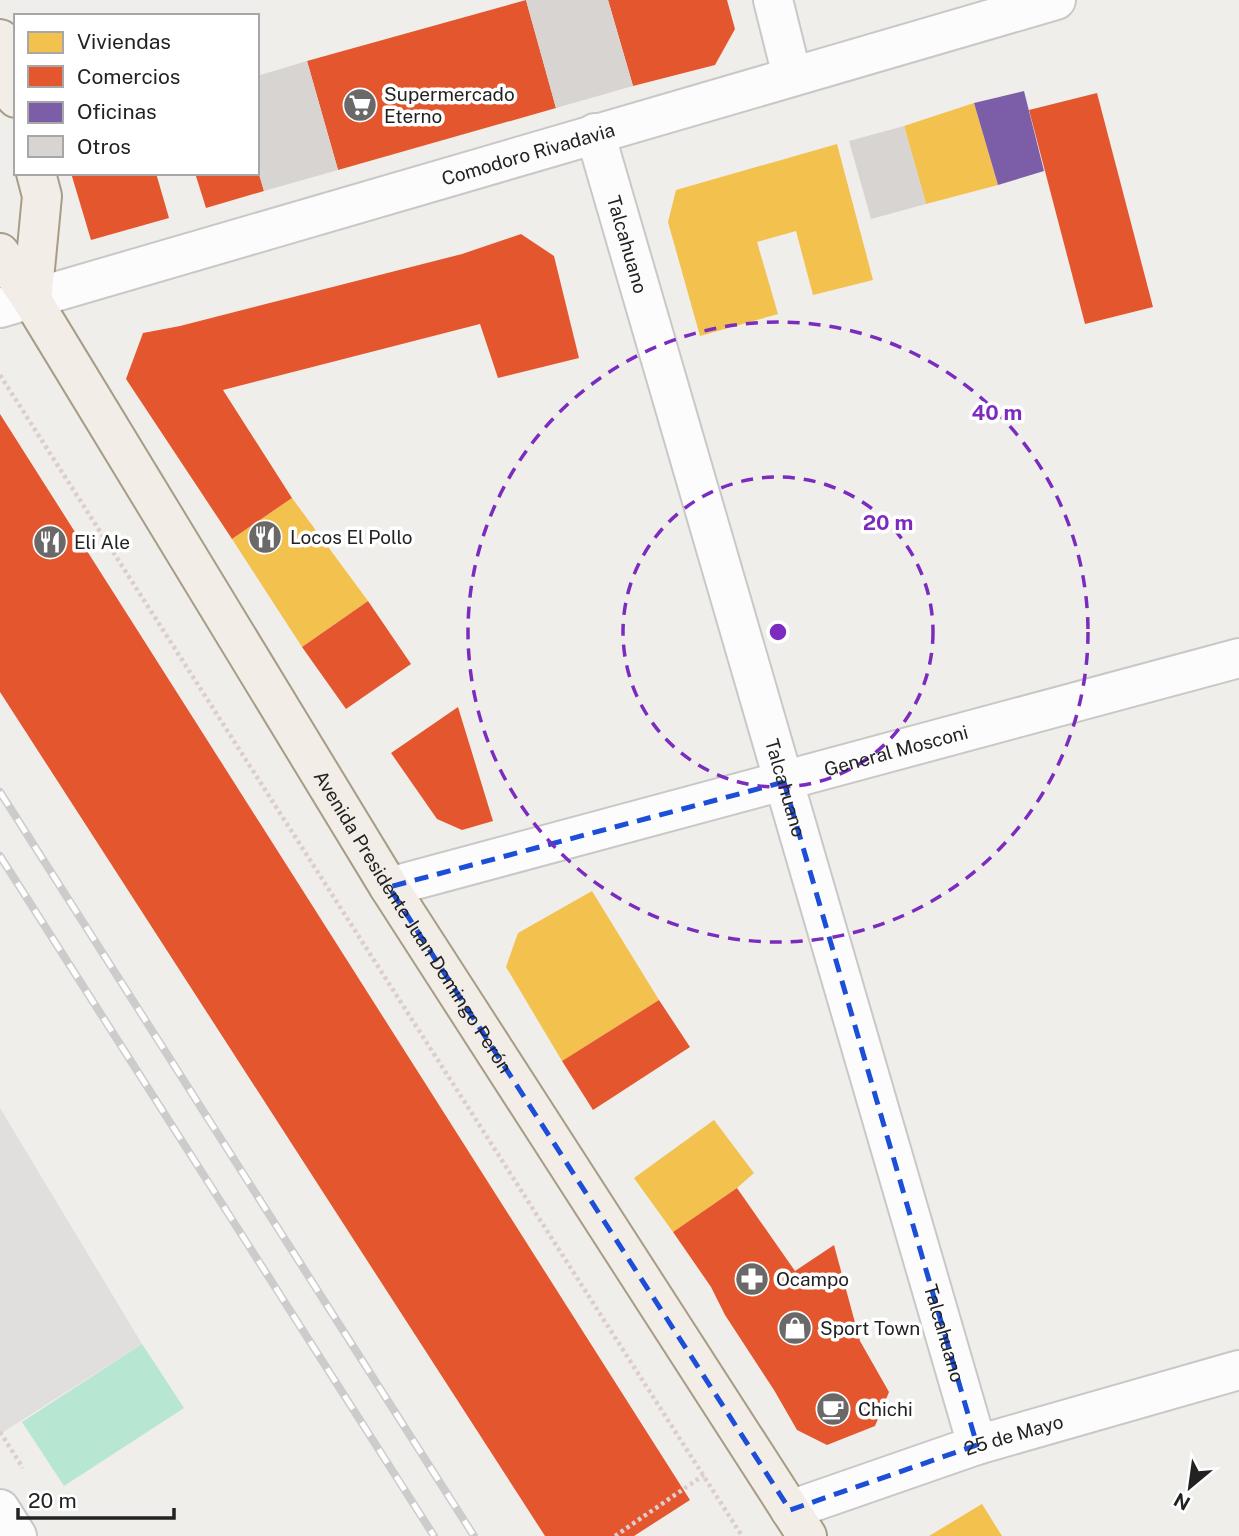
<svg xmlns="http://www.w3.org/2000/svg" width="1239" height="1536" font-family="'Public Sans',sans-serif">
  <rect width="100%" height="100%" fill="#f0eeeb"/>
  <!-- pitch -->
  <path fill="#b7e6d2" d="M 142,1344 L 184,1408 L 64,1486 L 22,1422 Z"/>
  <!-- parking -->
  <path fill="#e0dfde" d="M 0,1108 L 142,1344 L 0,1434 Z"/>
  <!-- homes -->
  <path fill="#f2c14e" d="M 974,103 L 998,185 L 926,204 L 904,126 Z
    M 837,144 L 873,280 L 813,295 L 796,231 L 757,242 L 778,314 L 700,336 L 668,222 L 676,190 Z
    M 292,498 L 368,601 L 302,647 L 232,539 Z
    M 592,891 L 659,1000 L 562,1061 L 506,967 L 518,933 Z
    M 714,1120 L 754,1173 L 737,1188 L 673,1232 L 634,1178 Z
    M 982,1504 L 1002,1536 L 929,1536 Z"/>
  <!-- shops -->
  <path fill="#e4572e" d="M 526,0 L 556,108 L 338,170 L 307,61 Z
    M 608,0 L 727,0 L 735,29 L 715,65 L 633,86 Z
    M 1097,93 L 1153,307 L 1085,324 L 1029,110 Z
    M 71,173 L 156,173 L 169,218 L 91,240 Z
    M 195,173 L 259,173 L 264,191 L 206,208 Z
    M 521,234 L 554,256 L 579,358 L 498,378 L 480,324 L 223,390 L 292,498 L 232,539 L 126,379 L 143,333 L 180,326 L 462,254 Z
    M 0,414 L 690,1500 L 634,1536 L 545,1536 L 0,692 Z
    M 368,601 L 411,664 L 346,709 L 302,647 Z
    M 458,707 L 493,821 L 462,830 L 437,819 L 391,753 Z
    M 659,1000 L 690,1047 L 593,1110 L 562,1061 Z
    M 737,1188 L 795,1271 L 834,1245 L 860,1341 L 889,1392 L 875,1426 L 827,1445 L 797,1430 L 774,1390 L 725,1315 L 711,1287 L 673,1232 Z"/>
  <!-- offices -->
  <path fill="#7b5ea7" d="M 1024,91 L 1044,171 L 998,185 L 974,103 Z"/>
  <!-- building -->
  <path fill="#d7d4d2" d="M 526,0 L 608,0 L 633,86 L 556,108 Z
    M 307,61 L 338,170 L 264,191 L 257,168 L 257,76 Z
    M 904,126 L 926,204 L 871,219 L 849,141 Z"/>
  <g fill="none" stroke-linecap="round" stroke-linejoin="round">
    <!-- minor casing -->
    <g stroke="#c9c8c7" stroke-width="42">
      <g id="minor">
        <path d="M 773,0 L 792,76"/>
        <path id="s1" d="M 595,133 L 977,1445"/>
        <path id="s2" d="M 0,308 L 1056,0"/>
        <path id="s3" d="M 389,887 L 1239,658"/>
        <path d="M 0,1509 L 17,1536"/>
        <path id="s4" d="M 790,1510 L 977,1445 L 1239,1370"/>
      </g>
    </g>
    <!-- major casing -->
    <g stroke="#a79c86" stroke-width="42">
      <g id="major">
        <path d="M 0,39 L 16,98"/>
        <path id="s5" d="M 0,253 L 32,300 L 389,887 L 807,1536"/>
        <path d="M 32,300 L 42,196 L 36,173"/>
      </g>
    </g>
    <!-- path -->
    <path stroke="#dccecd" stroke-width="4.5" stroke-dasharray="3.5 3.5" stroke-linecap="butt" d="M 0,375 L 742,1536
      M 0,1432 L 23,1468
      M 615,1536 L 704,1475"/>
    <!-- minor -->
    <use href="#minor" stroke="#fdfcfc" stroke-width="38"/>
    <!-- major -->
    <use href="#major" stroke="#f3ede7" stroke-width="38"/>
    <!-- rail casing -->
    <g stroke="#ccc" stroke-width="8">
      <path id="rail" d="M 0,792 L 474,1536
        M 0,856 L 434,1536"/>
    </g>
    <!-- rail -->
    <use href="#rail" stroke="#fff" stroke-width="5" stroke-dasharray="16" stroke-linecap="butt"/>
  </g>
  <!-- marked area -->
  <path fill="none" stroke="#1d4ed8" stroke-width="5" stroke-dasharray="14 9" stroke-linejoin="round" d="M 784,782 L 977,1445 L 790,1510 L 389,887 Z"/>
  <!-- distance rings -->
  <g fill="none" stroke="#7b2cbf" stroke-width="3.5" stroke-dasharray="12 9">
    <circle cx="778" cy="632" r="155"/>
    <circle cx="778" cy="632" r="310"/>
  </g>
  <!-- icons -->
  <defs>
    <g id="supermarket-disc" transform="scale(1.75)"><circle r="9.5" fill="#6a6968" stroke="#fff"/><path d="M-6-5.5h2.5l.6 2H6L4.5 2H-2.5L-4.4-4H-6ZM-1.5 3.2a1.3 1.3 0 1 0 .1 0ZM3 3.2a1.3 1.3 0 1 0 .1 0Z" fill="#fff"/></g>
    <g id="restaurant-disc" transform="scale(1.75)"><circle r="9.5" fill="#6a6968" stroke="#fff"/><path d="M-5-6h1v4h1v-4h1v4h1v-4h1v5L-1.5 .5V6h-2V.5L-5-1ZM5-6V6H3V1.5H1.5Q1.5-4 5-6Z" fill="#fff"/></g>
    <g id="pharmacy-disc" transform="scale(1.75)"><circle r="9.5" fill="#6a6968" stroke="#fff"/><path d="M-2-6h4v4h4v4h-4v4h-4v-4h-4v-4h4Z" fill="#fff"/></g>
    <g id="shop-disc" transform="scale(1.75)"><circle r="9.5" fill="#6a6968" stroke="#fff"/><path d="M-5-2.5h2.3a2.7 3.5 0 0 1 5.4 0H5L5.5 6h-11ZM-1.5-2.5h3a1.5 2.3 0 0 0-3 0Z" fill="#fff"/></g>
    <g id="cafe-disc" transform="scale(1.75)"><circle r="9.5" fill="#6a6968" stroke="#fff"/><path d="M-5.5-4.5H6V0H3Q3 3.5 0 3.5H-2.5Q-5.5 3.5-5.5 0ZM3-3.2v2h1.7v-2ZM-6 4.5H4V6H-6Z" fill="#fff"/></g>
  </defs>
  <g fill-rule="evenodd">
    <use href="#supermarket-disc" x="360" y="105"/>
    <use href="#restaurant-disc" x="265" y="537"/>
    <use href="#restaurant-disc" x="50" y="542"/>
    <use href="#pharmacy-disc" x="752" y="1279"/>
    <use href="#shop-disc" x="795" y="1328"/>
    <use href="#cafe-disc" x="833" y="1409"/>
  </g>
  <g text-anchor="middle" stroke-width="7" stroke-linejoin="round" paint-order="stroke">
    <!-- poi labels -->
    <g font-size="19" fill="#222" stroke="#fff" text-anchor="start">
      <text x="384" y="101">Supermercado<tspan x="384" dy="22">Eterno</tspan></text>
      <text x="290" y="544">Locos El Pollo</text>
      <text x="74" y="549">Eli Ale</text>
      <text x="776" y="1286">Ocampo</text>
      <text x="820" y="1335">Sport Town</text>
      <text x="858" y="1416">Chichi</text>
    </g>
    <!-- street labels -->
    <g font-size="19" fill="#222" stroke="#fff">
      <text dy="7" stroke="none"><textPath href="#s2" startOffset="550">Comodoro Rivadavia</textPath></text>
      <text dy="7" stroke="none"><textPath href="#s1" startOffset="116">Talcahuano</textPath></text>
      <text dy="7" stroke="none"><textPath href="#s3" startOffset="525">General Mosconi</textPath></text>
      <text dy="7" stroke="none"><textPath href="#s1" startOffset="682">Talcahuano</textPath></text>
      <text dy="7" stroke="none"><textPath href="#s5" startOffset="786">Avenida Presidente Juan Domingo Perón</textPath></text>
      <text dy="7" stroke="none"><textPath href="#s1" startOffset="1250">Talcahuano</textPath></text>
      <text dy="7" stroke="none"><textPath href="#s4" startOffset="236">25 de Mayo</textPath></text>
    </g>
  </g>
  <circle cx="778" cy="632" r="10" fill="#7b2cbf" stroke="#fff" stroke-width="3.5"/>
  <g font-size="21" text-anchor="middle" font-weight="bold" fill="#7b2cbf" stroke="#fff" stroke-width="7" stroke-linejoin="round" paint-order="stroke">
    <text x="997" y="420">40 m</text>
    <text x="888" y="530">20 m</text>
  </g>
  <!-- legend -->
  <rect x="14" y="14" width="245" height="161" fill="#ffffff" stroke="#a7a7a7" stroke-width="2"/>
  <rect x="28" y="32" width="35" height="21" fill="#f2c14e" stroke="#a7a7a7" stroke-width="2"/>
  <text x="77" y="49" font-size="21" fill="#222222">Viviendas</text>
  <rect x="28" y="66" width="35" height="21" fill="#e4572e" stroke="#a7a7a7" stroke-width="2"/>
  <text x="77" y="84" font-size="21" fill="#222222">Comercios</text>
  <rect x="28" y="102" width="35" height="21" fill="#7b5ea7" stroke="#a7a7a7" stroke-width="2"/>
  <text x="77" y="119" font-size="21" fill="#222222">Oficinas</text>
  <rect x="28" y="136" width="35" height="21" fill="#d7d4d2" stroke="#a7a7a7" stroke-width="2"/>
  <text x="77" y="154" font-size="21" fill="#222222">Otros</text>
  <!-- north arrow -->
  <g transform="translate(1190 1487) rotate(209)" stroke="#ffffff" stroke-width="5" paint-order="stroke">
  <path d="M0-5L12 26L0 18L-12 26Z" fill="#222222"/>
  <text y="-10" font-size="19" font-weight="bold" text-anchor="middle" fill="#222222">N</text>
  </g>
  <!-- scale -->
  <path d="M18 1508v10h156v-10" fill="none" stroke="#222222" stroke-width="3.5"/>
  <text x="28" y="1508" font-size="21" fill="#222222" stroke="#ffffff" stroke-width="5" paint-order="stroke">20 m</text>
</svg>
